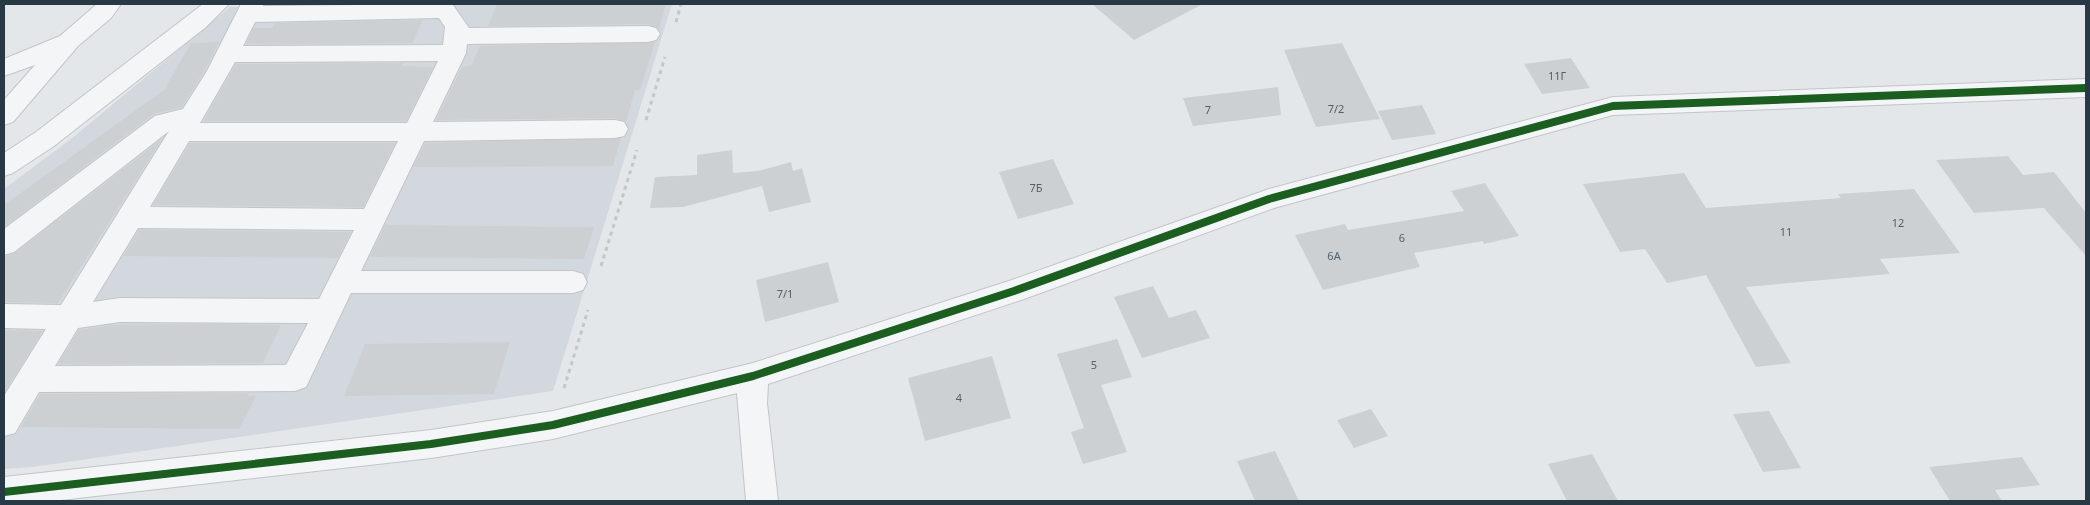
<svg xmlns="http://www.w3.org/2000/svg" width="2090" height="505" font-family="'Noto Sans',sans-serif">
  <rect width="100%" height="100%" fill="#e4e7ea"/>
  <!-- built -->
  <path fill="#d2d8dd" d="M 344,4 L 672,4 L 553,391 L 33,467 L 4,469 L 4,189 L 71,139 L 230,7 Z"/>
  <!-- building -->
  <path fill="#cdd0d2" d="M 497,4 L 666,4 L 659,29 L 648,24 L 488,26 Z
    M 1092,4 L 1203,4 L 1134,40 Z
    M 423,20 L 412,43 L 246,44 L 254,28 L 272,28 L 275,23 Z
    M 219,42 L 205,70 L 182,107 L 154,114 L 4,227 L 4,205 L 164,90 L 191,43 Z
    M 655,42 L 640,90 L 635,90 L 626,122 L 615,118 L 436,120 L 462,67 L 471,66 L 480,46 Z
    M 1342,43 L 1380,119 L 1316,127 L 1284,50 Z
    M 1571,58 L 1590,88 L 1542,94 L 1524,64 Z
    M 403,63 L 401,66 L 433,67 L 406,121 L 203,121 L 236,64 Z
    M 1278,87 L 1281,115 L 1193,126 L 1183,98 Z
    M 1422,105 L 1436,134 L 1392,140 L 1378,111 Z
    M 621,138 L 613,166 L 413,167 L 425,143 Z
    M 162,139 L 58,303 L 4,302 L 4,257 L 15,253 Z
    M 190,143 L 395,143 L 363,207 L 153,205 Z
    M 732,150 L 733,173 L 758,171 L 791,162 L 793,171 L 802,168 L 811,202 L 769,212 L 762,186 L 683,207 L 650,208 L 655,177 L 697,175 L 697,155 Z
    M 2008,156 L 2023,175 L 2054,172 L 2086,213 L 2086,256 L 2044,208 L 1974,213 L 1936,160 Z
    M 1053,159 L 1074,204 L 1018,219 L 999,172 Z
    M 1684,173 L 1706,208 L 1841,198 L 1838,194 L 1914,189 L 1960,253 L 1880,259 L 1890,274 L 1746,287 L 1791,363 L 1756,367 L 1706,275 L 1667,283 L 1645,249 L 1620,252 L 1583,184 Z
    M 1485,183 L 1519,236 L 1484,244 L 1483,241 L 1414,253 L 1420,267 L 1323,290 L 1295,235 L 1345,224 L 1348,230 L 1464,211 L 1451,191 Z
    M 385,225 L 594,227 L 584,259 L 370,257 Z
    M 139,230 L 351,232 L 338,258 L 123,256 Z
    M 828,262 L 839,302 L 765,322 L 756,280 Z
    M 1153,286 L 1169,318 L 1196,310 L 1210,338 L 1142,358 L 1114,297 Z
    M 112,325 L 221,324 L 281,325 L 263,363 L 58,364 L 79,330 Z
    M 4,330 L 43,331 L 4,393 Z
    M 1117,339 L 1132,377 L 1101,385 L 1127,452 L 1083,464 L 1071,432 L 1084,428 L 1057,354 Z
    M 510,342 L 494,394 L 344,396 L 365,344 Z
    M 992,356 L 1011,418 L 925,441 L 908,378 Z
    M 249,393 L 248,396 L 256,396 L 239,429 L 21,427 L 40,394 Z
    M 1371,409 L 1388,436 L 1354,448 L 1337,420 Z
    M 1769,411 L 1801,468 L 1763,472 L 1733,414 Z
    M 1275,451 L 1299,501 L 1255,501 L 1237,461 Z
    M 1592,454 L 1618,501 L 1567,501 L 1548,464 Z
    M 2022,457 L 2040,485 L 1995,490 L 2002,501 L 1950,501 L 1929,467 Z"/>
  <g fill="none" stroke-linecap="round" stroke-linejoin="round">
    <!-- minor casing -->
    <g stroke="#c2c5c8" stroke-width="2">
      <path id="minor" d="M 97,4 L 121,4 L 111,18 L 78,46 L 13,122 L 4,125 L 4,100 L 35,65 L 4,76 L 4,59 L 60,36 Z
        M 203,4 L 229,4 L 206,27 L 54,146 L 13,173 L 4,176 L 4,153 L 36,132 Z
        M 241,4 L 263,4 L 263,6 L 450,4 L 453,5 L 469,28 L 648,26 L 656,28 L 660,34 L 656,40 L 648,42 L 467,44 L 466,53 L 433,122 L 615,120 L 624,122 L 628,129 L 624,136 L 615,138 L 424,141 L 361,271 L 573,271 L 583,274 L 587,282 L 583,290 L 573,293 L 351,293 L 306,387 L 295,391 L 39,392 L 15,433 L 4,436 L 4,396 L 46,329 L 4,328 L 4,304 L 61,305 L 169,131 L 14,252 L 4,255 L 4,229 L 155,116 L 183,109 L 207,71 ZM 439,18 L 445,27 L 443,45 L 243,46 L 255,22 ZM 438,61 L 407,123 L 200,123 L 235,62 ZM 189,141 L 398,141 L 364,209 L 150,207 ZM 138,228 L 354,230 L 319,299 L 120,298 L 93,302 ZM 120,322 L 308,323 L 286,365 L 55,366 L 78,328 Z
        M 2086,79 L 2086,97 L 1613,115 L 1274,208 L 1024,299 L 768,384 L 767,403 L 778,501 L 746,501 L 737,393 L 553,439 L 431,458 L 52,501 L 4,501 L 4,477 L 431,430 L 553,411 L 753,363 L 1009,281 L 1269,189 L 1613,97 Z"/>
    </g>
    <!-- path -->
    <path stroke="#c2c7ca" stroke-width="3" stroke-dasharray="4 4" stroke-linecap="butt" d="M 676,22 L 681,4
      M 646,120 L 665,57
      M 601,266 L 637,150
      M 564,388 L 588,310"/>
    <!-- minor -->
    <use href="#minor" fill="#f4f5f7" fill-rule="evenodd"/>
    <!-- cycleway casing -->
    <g stroke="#f2f6f9" stroke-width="11">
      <path id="cycleway" d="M 4,492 L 431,444 L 553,425 L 753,376 L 1014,291 L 1269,199 L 1613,106 L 2086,88"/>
    </g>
    <!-- cycleway -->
    <use href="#cycleway" stroke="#1b5e20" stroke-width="8"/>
  </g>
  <g text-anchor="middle" stroke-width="4" stroke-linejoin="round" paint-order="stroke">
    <!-- number labels -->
    <g font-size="11" fill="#52606a">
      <text x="1557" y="80">11Г</text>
      <text x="1336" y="113">7/2</text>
      <text x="1208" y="114">7</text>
      <text x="1036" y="192">7Б</text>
      <text x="1898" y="227">12</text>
      <text x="1786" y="236">11</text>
      <text x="1402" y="242">6</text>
      <text x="1334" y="260">6А</text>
      <text x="785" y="298">7/1</text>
      <text x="1094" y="369">5</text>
      <text x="959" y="402">4</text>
    </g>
  </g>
  <!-- border -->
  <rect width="2090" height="505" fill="none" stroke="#283946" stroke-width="10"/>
</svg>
